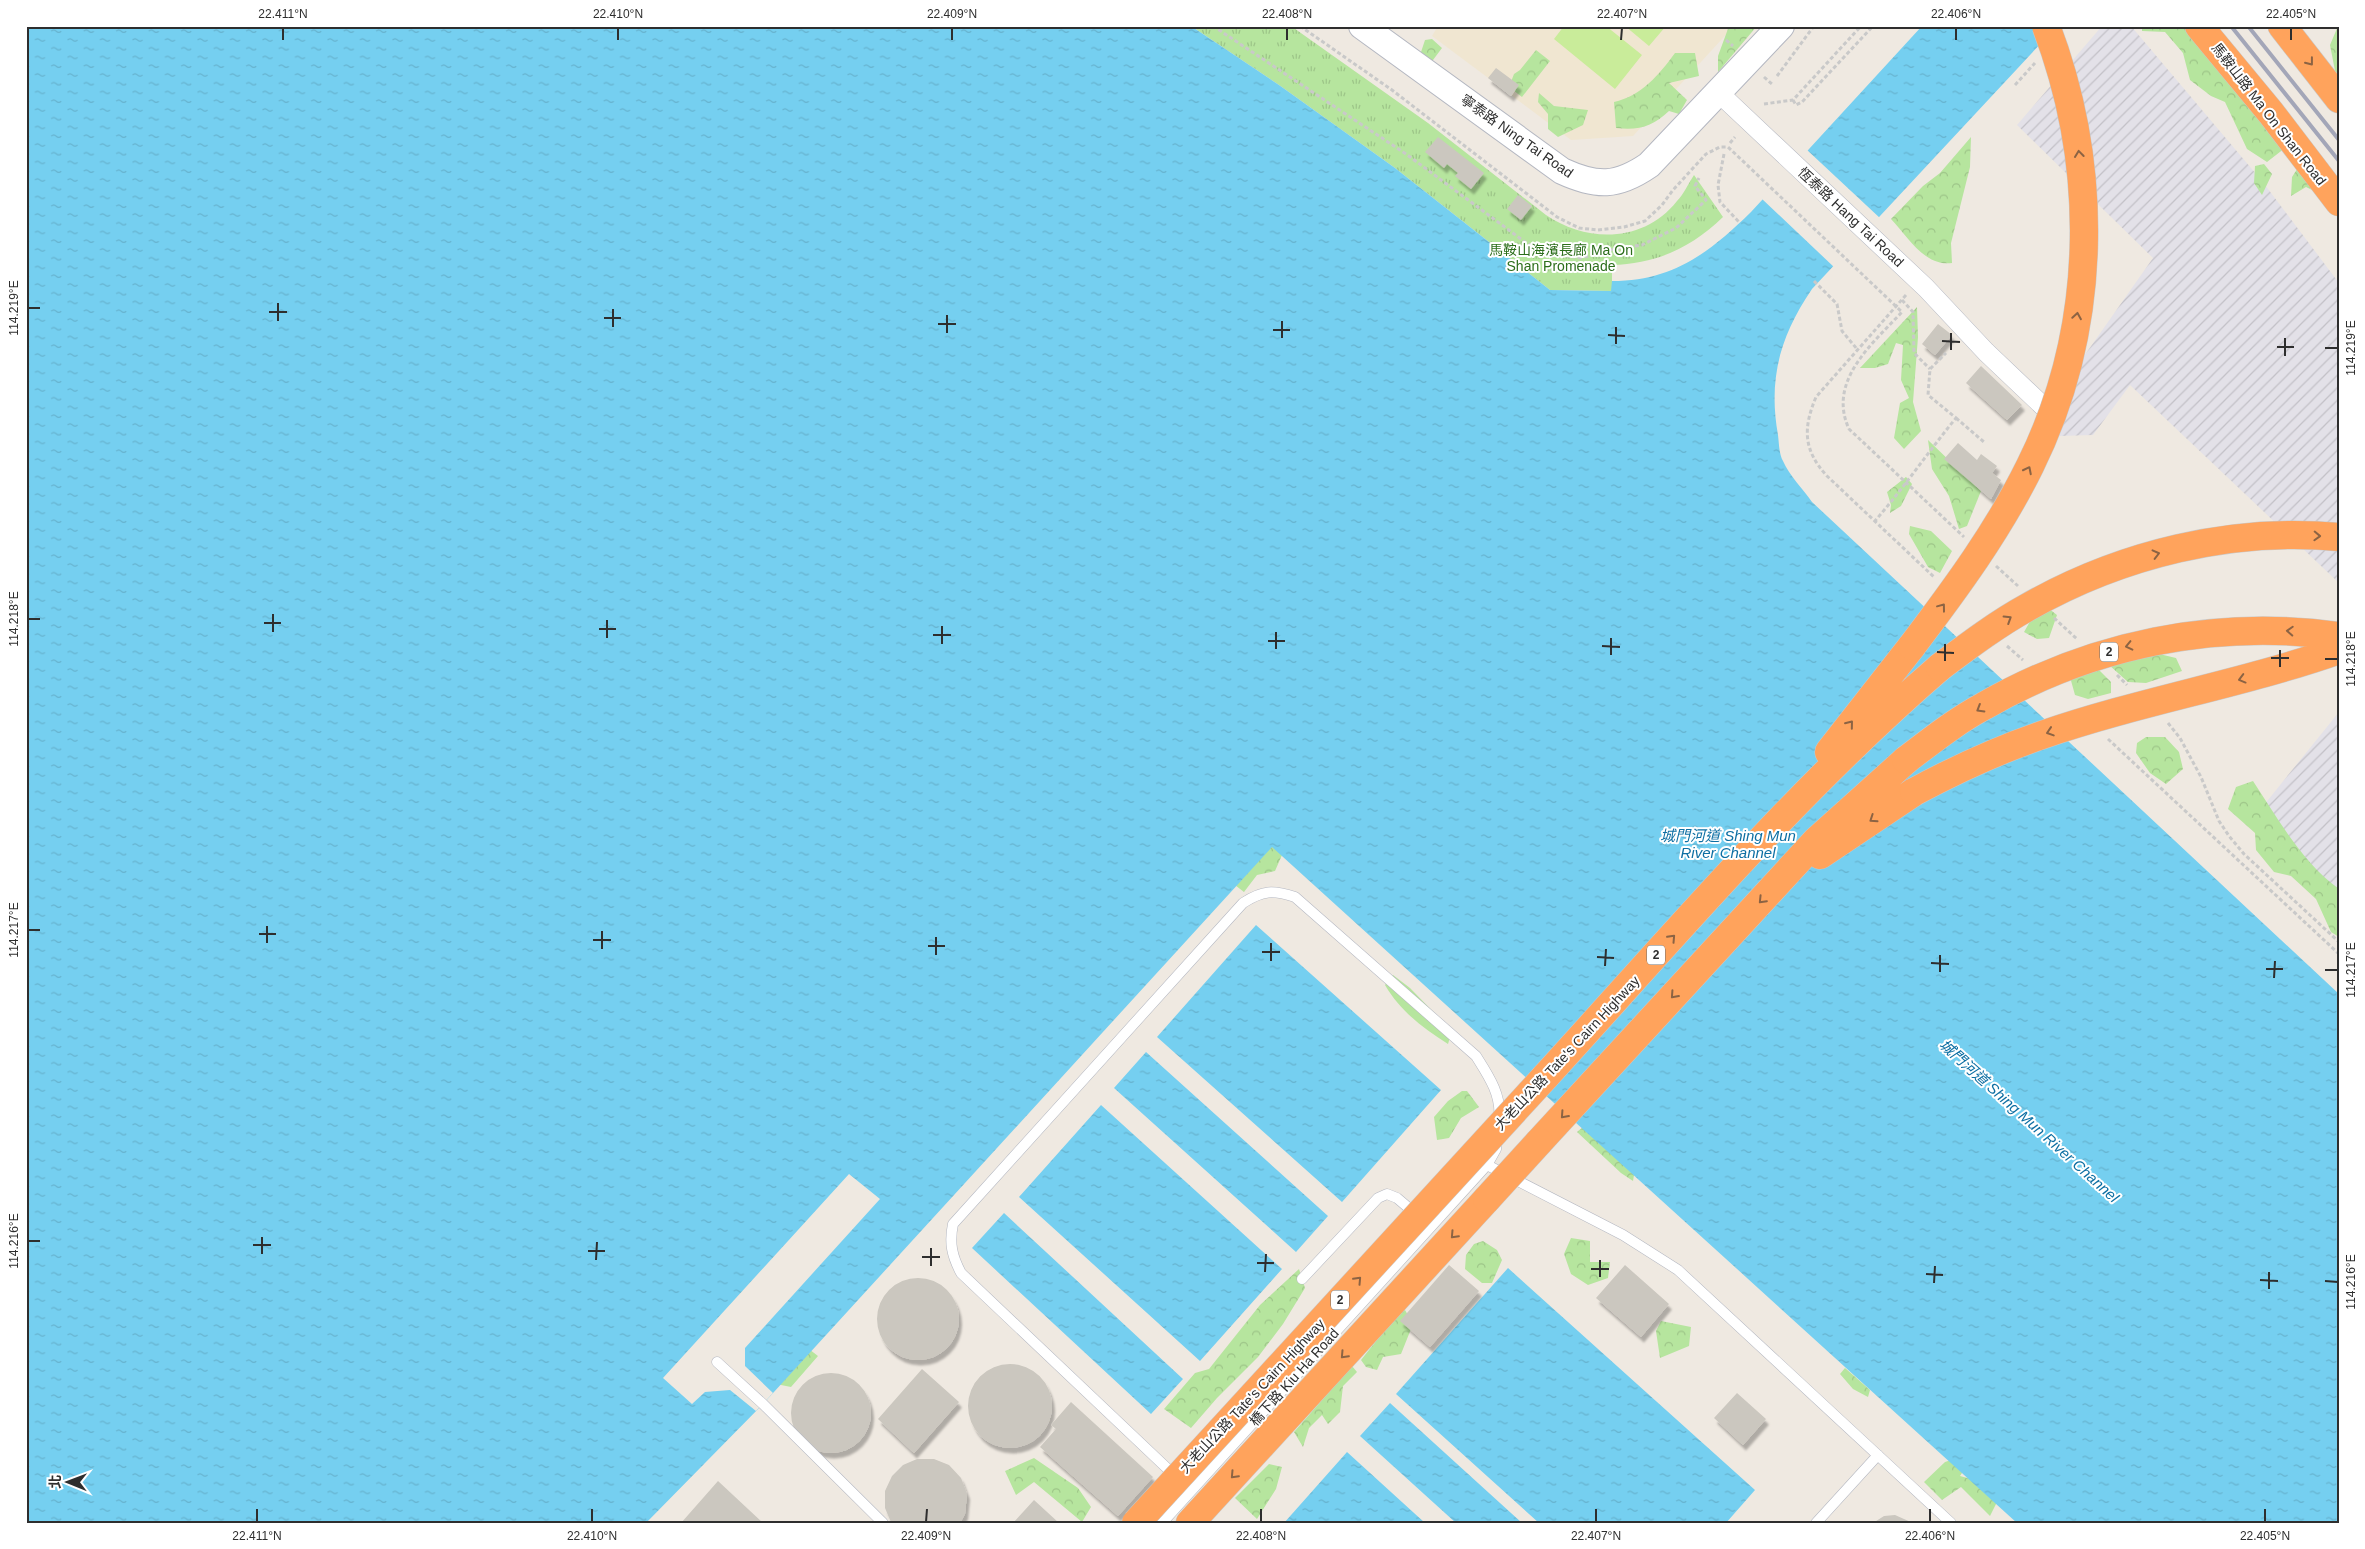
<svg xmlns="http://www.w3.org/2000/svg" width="2365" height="1549" font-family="Helvetica,'Noto Sans TC',sans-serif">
  <defs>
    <pattern id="industrial-furrows" width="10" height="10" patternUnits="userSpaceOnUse" patternTransform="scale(1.25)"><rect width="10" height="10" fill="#e3e1e8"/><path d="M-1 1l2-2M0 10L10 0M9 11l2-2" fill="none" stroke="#c3c1c7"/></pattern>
    <pattern id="forest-crowns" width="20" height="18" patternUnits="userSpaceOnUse" patternTransform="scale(1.25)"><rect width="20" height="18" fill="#b6e59e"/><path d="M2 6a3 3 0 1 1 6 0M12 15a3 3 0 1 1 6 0" fill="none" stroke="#9dc588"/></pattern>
    <pattern id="park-tufts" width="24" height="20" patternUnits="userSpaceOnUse" patternTransform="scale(1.25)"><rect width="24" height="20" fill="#b6e59e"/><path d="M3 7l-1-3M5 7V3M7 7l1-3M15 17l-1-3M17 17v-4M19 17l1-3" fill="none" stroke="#9dc588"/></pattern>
    <pattern id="water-ripples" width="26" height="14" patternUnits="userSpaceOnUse" patternTransform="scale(1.25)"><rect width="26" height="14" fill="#75cff0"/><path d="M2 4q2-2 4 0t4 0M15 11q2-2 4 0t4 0" fill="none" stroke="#66b2ce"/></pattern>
    <filter id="shadow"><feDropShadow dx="3" dy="5.5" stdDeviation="1" flood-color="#0004"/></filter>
  </defs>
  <rect width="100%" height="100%" fill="#efe9e1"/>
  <!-- industrial -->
  <path fill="url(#industrial-furrows)" d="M 2102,26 L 2131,26 L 2262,181 L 2339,283 L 2339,583 L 2130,385 L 2093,435 L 2059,436 L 2060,424 L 2051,403 L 2153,258 L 2017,125 Z
    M 2339,712 L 2339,906 L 2255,816 Z"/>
  <!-- education -->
  <path fill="#f0e6d1" d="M 1438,26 L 1734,26 L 1633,136 L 1571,140 L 1432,36 Z"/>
  <!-- forest -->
  <path fill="url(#forest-crowns)" d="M 1729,26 L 1757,26 L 1718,72 L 1718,56 Z
    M 2142,26 L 2190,26 L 2285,148 L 2267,162 L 2247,149 L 2225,102 L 2211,96 L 2190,80 L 2183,53 L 2165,32 L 2142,31 Z
    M 2338,26 L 2339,26 L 2339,77 L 2336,76 L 2330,45 Z
    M 1432,39 L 1442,48 L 1430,64 L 1419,58 L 1425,40 Z
    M 1536,50 L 1550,61 L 1522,97 L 1509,87 L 1514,74 L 1520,70 Z
    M 1675,53 L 1695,53 L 1699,76 L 1669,83 L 1687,100 L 1679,114 L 1669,111 C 1653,126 1639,131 1616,128 L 1614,102 C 1641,96 1659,75 1675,53 Z
    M 1539,93 L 1554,106 L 1588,110 L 1583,125 L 1558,137 L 1548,129 L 1548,114 L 1538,102 Z
    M 1971,137 L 1970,167 L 1951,243 L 1952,263 C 1925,267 1908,237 1891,219 L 1923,186 L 1940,173 Z
    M 2301,163 L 2316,192 L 2306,187 L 2291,196 L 2292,177 Z
    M 2264,164 L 2272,174 L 2262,195 L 2254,183 L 2255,166 Z
    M 1917,307 L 1918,337 L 1913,402 L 1921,431 L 1904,449 L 1894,438 L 1900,403 L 1909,398 L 1901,380 L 1903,345 L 1896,343 L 1888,364 L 1875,368 L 1860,368 Z
    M 1928,440 L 1981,491 L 1967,526 L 1959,529 L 1949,496 L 1932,469 Z
    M 1906,477 L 1912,484 L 1901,506 L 1890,513 L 1891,505 L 1887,492 Z
    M 1910,526 L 1931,531 L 1952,551 L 1940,573 L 1928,567 L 1909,534 Z
    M 2048,608 L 2057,615 L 2049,638 L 2037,639 L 2024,632 L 2032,618 Z
    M 2155,653 L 2176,658 L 2182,671 L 2146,683 L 2128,682 L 2109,665 Z
    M 2094,665 L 2111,682 L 2111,693 L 2088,699 L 2075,695 L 2070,677 Z
    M 2146,737 L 2165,737 L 2179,752 L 2183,769 L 2166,784 L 2150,773 L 2136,753 L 2137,743 Z
    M 2253,781 C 2278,819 2302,862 2339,889 L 2339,937 L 2331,932 L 2316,899 L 2291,876 L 2274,872 L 2256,850 L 2255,833 L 2228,809 L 2236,787 Z
    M 1276,832 L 1282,855 L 1275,871 L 1257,875 L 1244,892 L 1231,882 Z
    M 1393,975 L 1410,988 L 1452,1031 L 1448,1044 C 1422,1027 1401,1012 1385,985 Z
    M 1462,1091 L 1467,1091 L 1479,1107 L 1461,1118 L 1449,1138 L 1437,1140 L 1434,1117 L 1448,1101 Z
    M 1593,1119 L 1634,1175 L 1633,1181 L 1621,1173 L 1577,1132 Z
    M 1571,1238 L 1590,1241 L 1590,1262 L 1610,1262 L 1608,1278 L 1588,1285 L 1571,1274 L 1564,1254 Z
    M 1483,1241 L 1497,1250 L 1502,1260 L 1492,1283 L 1482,1283 L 1465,1269 L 1466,1255 L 1474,1244 Z
    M 1299,1269 L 1305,1288 L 1283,1324 L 1258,1357 L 1217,1398 L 1191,1428 L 1164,1409 L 1195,1373 L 1209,1369 L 1260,1305 Z
    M 1405,1310 L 1413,1324 L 1401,1354 L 1383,1357 L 1377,1370 L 1366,1367 L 1361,1360 L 1400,1311 Z
    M 1661,1321 L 1691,1327 L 1689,1346 L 1660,1358 L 1656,1331 Z
    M 805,1346 L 818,1356 L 791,1387 L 766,1382 Z
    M 1352,1366 L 1357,1372 L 1343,1386 L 1340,1412 L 1328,1424 L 1322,1415 L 1309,1428 L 1303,1447 L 1294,1432 Z
    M 1845,1368 L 1870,1390 L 1868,1397 L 1853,1389 L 1840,1374 Z
    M 1960,1457 L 1968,1464 L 1960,1476 L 1990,1484 L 2000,1496 L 1990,1516 L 1961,1487 L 1942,1500 L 1924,1482 L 1945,1462 Z
    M 1034,1458 L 1078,1488 L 1091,1507 L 1082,1522 L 1034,1482 L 1016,1495 L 1005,1471 Z
    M 1269,1464 L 1282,1467 L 1276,1489 L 1257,1519 L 1235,1498 Z"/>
  <!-- park -->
  <path fill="url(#park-tufts)" d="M 1191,26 L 1291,26 L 1428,123 L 1546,215 C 1587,243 1644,243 1677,201 C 1684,194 1688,184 1694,175 L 1723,217 C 1692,247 1657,264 1612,265 L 1612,291 L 1550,290 L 1395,168 L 1279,85 Z"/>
  <!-- pitch -->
  <path fill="#c9ec9a" d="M 1564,26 L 1606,26 L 1642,55 L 1615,89 L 1554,39 Z
    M 1625,26 L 1666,26 L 1649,46 Z"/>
  <!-- water -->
  <path fill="url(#water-ripples)" d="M 26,26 L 1191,26 L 1279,85 L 1395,168 L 1550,290 L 1611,291 L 1612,281 C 1673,281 1709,253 1751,212 L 1922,26 L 2057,26 L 1812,289 C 1780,336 1768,379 1778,435 C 1779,443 1779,454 1783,461 C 1789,475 1803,489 1812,502 L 2339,994 L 2339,1523 L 2017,1523 L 1272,847 L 763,1404 L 646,1523 L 26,1523 Z
    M 1256,925 L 1441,1090 L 1342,1202 L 1157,1037 Z
    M 1146,1052 L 1328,1216 L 1296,1252 L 1114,1088 Z
    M 1101,1105 L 1282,1269 L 1200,1361 L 1019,1197 Z
    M 1004,1213 L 1183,1379 L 1151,1414 L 972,1248 Z
    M 1508,1268 L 1755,1490 L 1726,1523 L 1539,1523 L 1396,1394 Z
    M 1390,1403 L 1522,1523 L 1456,1523 L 1360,1436 Z
    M 1347,1452 L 1425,1523 L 1284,1523 Z"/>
  <!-- pier -->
  <path fill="#efe9e1" d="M 1806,149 L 1881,219 L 1835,268 L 1761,198 Z
    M 849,1174 L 880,1199 L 745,1348 L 745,1366 L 773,1393 L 756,1411 L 730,1390 L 705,1392 L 692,1404 L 663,1378 Z"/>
  <!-- building -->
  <path fill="#cbc7bf" filter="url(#shadow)" d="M 1496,68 L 1519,85 L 1511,96 L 1488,78 Z
    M 1438,137 L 1484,173 L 1471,189 L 1455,176 L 1458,173 L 1447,164 L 1444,168 L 1425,152 Z
    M 1518,195 L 1532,206 L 1521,220 L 1507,209 Z
    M 1938,324 L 1952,335 L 1935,355 L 1922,344 Z
    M 1981,366 L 2022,405 L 2007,420 L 1966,383 Z
    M 1958,443 L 1977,460 L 1981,454 L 1997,466 L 1992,473 L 2001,480 L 1991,499 L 1944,459 Z
    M 1449,1265 L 1479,1291 L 1430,1347 L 1400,1321 Z
    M 1625,1265 L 1669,1304 L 1641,1337 L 1596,1298 Z
    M877 1319a41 41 0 1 1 82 0a41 41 0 1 1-82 0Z
    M968 1406a42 42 0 1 1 84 0a42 42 0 1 1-84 0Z
    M 922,1369 L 959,1402 L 914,1453 L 878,1419 Z
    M791 1413a40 40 0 1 1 80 0a40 40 0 1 1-80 0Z
    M 1737,1393 L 1766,1419 L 1743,1445 L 1714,1418 Z
    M 1071,1402 L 1153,1477 L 1118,1516 L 1040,1447 L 1056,1429 L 1051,1425 Z
    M 917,1459 L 934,1459 L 949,1465 L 961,1478 L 967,1494 L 965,1514 L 960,1523 L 891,1522 L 885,1508 L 885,1491 L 892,1476 L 903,1465 Z
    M 718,1481 L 763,1523 L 681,1523 Z
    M 1034,1500 L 1059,1523 L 1013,1523 Z
    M 1895,1515 L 1913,1523 L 1873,1523 L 1884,1516 Z"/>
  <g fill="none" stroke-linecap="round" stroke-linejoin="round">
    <!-- lane casing -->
    <g stroke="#b4b7c1" stroke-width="11">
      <path id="lane" d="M 1487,1165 L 1623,1235 L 1678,1270 L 1951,1523
        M 1302,1279 L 1378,1198 L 1387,1194 L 1397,1198 L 1417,1215
        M 717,1362 L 763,1404 L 883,1523
        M 1191,1491 L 961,1273 C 952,1256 949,1243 953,1224 L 1243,903 C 1263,890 1273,890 1295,897 L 1476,1056 C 1488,1075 1502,1095 1499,1119
        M 1162,1523 L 1487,1165 L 1496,1149 L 1497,1141
        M 1816,1523 L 1878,1455"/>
    </g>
    <!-- street casing -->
    <g stroke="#b4b7c1" stroke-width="20">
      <path id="street" d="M 1719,93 L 1926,288 L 1986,352 L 2045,408"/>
    </g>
    <!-- secondary casing -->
    <g stroke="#b4b7c1" stroke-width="28">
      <path id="secondary" d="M 1362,26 L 1562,171 C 1597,187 1617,187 1649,165 L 1781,26"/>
    </g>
    <!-- highway casing -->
    <g stroke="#c9c9c9" stroke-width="29">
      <path id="highway" d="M 2199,26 L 2271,113 L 2339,202
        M 2282,26 L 2339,99
        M 1829,752 L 1912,646
        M 1820,855 L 1914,792
        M 1545,1077 C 1673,937 1796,791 1940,667
        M 1539,1142 L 1816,841 L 1906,760
        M 1190,1523 L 1487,1199"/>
    </g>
    <!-- path -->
    <path stroke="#c9c9c9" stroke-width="3" stroke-dasharray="4 2.5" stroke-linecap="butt" d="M 1213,26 L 1406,154 L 1525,242 L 1546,253 L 1581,258 L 1609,250 L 1642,245 L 1676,228 L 1706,200 L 1695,186 L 1699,178
      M 1300,26 L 1392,90 L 1557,217 L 1579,228 L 1598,230 L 1624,227 L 1645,221 L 1662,205 L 1673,190 L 1706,154 L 1720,147 L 1728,147 L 1902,312 C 1872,344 1827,381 1849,429 L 1964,537
      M 1726,40 L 1733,46
      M 1777,76 L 1814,26
      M 1764,77 L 1773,85
      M 2015,85 L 2035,63
      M 1793,100 L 1796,105 L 1802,102 L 1873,26
      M 1764,104 L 1793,100 L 1861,26
      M 1730,143 L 1735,137
      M 1724,154 L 1718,185 L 1720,202 L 1740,223
      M 1814,281 L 1837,304 L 1842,331 L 1857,349
      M 1906,295 L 1816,397 C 1803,428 1803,450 1827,476 L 1935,578
      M 1902,300 L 1913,312 L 1914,353 L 1930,369
      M 1956,418 L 1984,442
      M 1874,522 C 1903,489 1928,452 1956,418 L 1928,395 L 1930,369 L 1946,353
      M 1996,566 L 2018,586
      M 2054,618 L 2077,639
      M 2007,646 L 2023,660
      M 2117,675 L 2127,685
      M 2168,723 L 2180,738 L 2201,777 L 2219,821 L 2229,836 L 2244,854 L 2339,942
      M 2108,739 L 2339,954"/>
    <!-- lane -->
    <use href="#lane" stroke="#fff" stroke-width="10"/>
    <!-- street -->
    <use href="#street" stroke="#fff" stroke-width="19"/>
    <!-- secondary -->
    <use href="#secondary" stroke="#fff" stroke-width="26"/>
    <!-- highway -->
    <use href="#highway" stroke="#ffa35c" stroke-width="28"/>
    <!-- rail -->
    <path stroke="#a3a6b8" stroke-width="4" d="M 2231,26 L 2339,161
      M 2248,26 L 2339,140"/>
    <!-- highway-bridge casing -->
    <g stroke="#c9c9c9" stroke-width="29" stroke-linecap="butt">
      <path id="highway-bridge" d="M 1912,646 C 1956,588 1998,531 2030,466 C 2098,329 2100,168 2046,26
        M 1940,667 C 1968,646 1997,624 2028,607 C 2121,554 2232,527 2339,537
        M 1906,760 C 1931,741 1956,721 1984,706 C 2092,644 2215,619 2339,636
        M 1914,792 C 1955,770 1998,750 2042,735 C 2140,701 2242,684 2339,650
        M 1487,1199 L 1539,1142
        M 1136,1523 L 1545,1077"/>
    </g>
    <!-- highway-bridge -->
    <use href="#highway-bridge" stroke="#ffa35c" stroke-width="28"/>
  </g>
  <!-- one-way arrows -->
  <defs><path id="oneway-chevron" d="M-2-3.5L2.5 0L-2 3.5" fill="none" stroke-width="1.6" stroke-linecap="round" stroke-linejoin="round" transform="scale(1.25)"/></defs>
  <g stroke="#8c6343">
    <use href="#oneway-chevron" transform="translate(2310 62) rotate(52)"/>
    <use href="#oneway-chevron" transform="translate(2079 154) rotate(-97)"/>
    <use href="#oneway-chevron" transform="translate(2077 316) rotate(-81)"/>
    <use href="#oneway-chevron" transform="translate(2028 470) rotate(-63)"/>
    <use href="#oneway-chevron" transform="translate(2317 536) rotate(2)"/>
    <use href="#oneway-chevron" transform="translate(2156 554) rotate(-14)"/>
    <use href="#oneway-chevron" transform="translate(1942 607) rotate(-53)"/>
    <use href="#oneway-chevron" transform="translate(2008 619) rotate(-32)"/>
    <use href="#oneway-chevron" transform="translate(2290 631) rotate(-177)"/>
    <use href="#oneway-chevron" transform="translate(2129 646) rotate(167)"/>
    <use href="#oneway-chevron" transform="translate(2242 679) rotate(165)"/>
    <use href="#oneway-chevron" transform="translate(1980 709) rotate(149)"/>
    <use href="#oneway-chevron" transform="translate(1850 724) rotate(-51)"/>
    <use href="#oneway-chevron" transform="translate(2050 732) rotate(162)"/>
    <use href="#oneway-chevron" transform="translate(1873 819) rotate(146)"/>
    <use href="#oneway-chevron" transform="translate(1762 900) rotate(134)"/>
    <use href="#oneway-chevron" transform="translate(1672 938) rotate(-47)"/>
    <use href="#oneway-chevron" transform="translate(1674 995) rotate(132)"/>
    <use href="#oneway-chevron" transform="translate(1564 1115) rotate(132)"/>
    <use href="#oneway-chevron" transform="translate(1454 1235) rotate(133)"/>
    <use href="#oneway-chevron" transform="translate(1358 1280) rotate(-47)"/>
    <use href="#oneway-chevron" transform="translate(1344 1355) rotate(133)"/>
    <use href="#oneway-chevron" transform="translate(1234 1475) rotate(133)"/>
  </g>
  <!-- ticks -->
  <path fill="none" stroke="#2e2e2e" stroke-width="2" d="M 283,40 L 283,28M 618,40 L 618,28M 952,40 L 952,28M 1287,40 L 1287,28M 1621,40 L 1622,28M 1956,40 L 1956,28M 2291,40 L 2291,28M 28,308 L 40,308M 269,312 L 287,312M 604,318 L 621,318M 278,321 L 278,303M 938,324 L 956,324M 613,327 L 613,309M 1273,330 L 1290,330M 947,333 L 947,315M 1608,335 L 1625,336M 1282,338 L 1282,321M 1942,341 L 1960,342M 1616,344 L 1616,327M 2277,347 L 2294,347M 2325,348 L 2338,348M 1951,350 L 1951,333M 2285,356 L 2285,338M 28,619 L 40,619M 264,623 L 281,623M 599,629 L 616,629M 273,632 L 273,614M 933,635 L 951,635M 607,638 L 607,620M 1268,641 L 1285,641M 942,644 L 942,626M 1602,646 L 1620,647M 1276,649 L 1276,632M 1937,652 L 1954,653M 1611,655 L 1611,638M 2271,658 L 2289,658M 2325,659 L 2338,659M 1945,661 L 1945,644M 2280,667 L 2280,650M 28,930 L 40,930M 259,934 L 276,934M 593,940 L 611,940M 267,943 L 267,926M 928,946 L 945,946M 602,949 L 602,931M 1262,952 L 1280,952M 936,955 L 936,937M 1597,957 L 1614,958M 1271,961 L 1271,943M 1931,963 L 1949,964M 1605,966 L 1606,949M 2266,969 L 2283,969M 2325,970 L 2338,970M 1940,972 L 1940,955M 2274,978 L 2275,961M 28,1241 L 40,1241M 253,1245 L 271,1245M 588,1251 L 605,1251M 262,1254 L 262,1237M 922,1257 L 940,1257M 596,1260 L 597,1242M 1257,1263 L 1274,1263M 931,1266 L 931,1248M 1591,1269 L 1609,1269M 1265,1272 L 1266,1254M 1926,1274 L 1943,1275M 1600,1277 L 1600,1260M 2260,1280 L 2278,1281M 2325,1281 L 2338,1282M 1934,1283 L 1935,1266M 2269,1289 L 2269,1272M 257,1522 L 257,1509M 592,1522 L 592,1509M 926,1522 L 927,1509M 1261,1522 L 1261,1509M 1596,1522 L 1596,1509M 1930,1522 L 1930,1509M 2265,1522 L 2265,1509"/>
  <g text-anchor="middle" stroke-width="4" stroke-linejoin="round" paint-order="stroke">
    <!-- shield labels -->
    <g fill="#fff" stroke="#6d6d6d" stroke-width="1">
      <rect x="2100" y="642.5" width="18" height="19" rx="4"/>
      <rect x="1647" y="945.5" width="18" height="19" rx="4"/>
      <rect x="1331" y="1290.5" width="18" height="19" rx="4"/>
    </g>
    <g font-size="12" font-weight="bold" fill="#2e2e2e">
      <text x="2109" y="656">2</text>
      <text x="1656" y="959">2</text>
      <text x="1340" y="1304">2</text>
    </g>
    <!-- street labels -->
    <g font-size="14" fill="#2e2e2e" stroke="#fff">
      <text transform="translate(2269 114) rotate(52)" y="5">馬鞍山路 Ma On Shan Road</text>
      <text transform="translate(1517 136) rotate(35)" y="5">寧泰路 Ning Tai Road</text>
      <text transform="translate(1851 217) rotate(43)" y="5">恆泰路 Hang Tai Road</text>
      <text transform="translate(1567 1053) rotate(-47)" y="5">大老山公路 Tate's Cairn Highway</text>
      <text transform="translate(1294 1377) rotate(-48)" y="5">橋下路 Kiu Ha Road</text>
      <text transform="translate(1252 1396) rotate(-47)" y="5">大老山公路 Tate's Cairn Highway</text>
    </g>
    <!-- park labels -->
    <g font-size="14" fill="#2c6e1b" stroke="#fff">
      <text x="1561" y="255">馬鞍山海濱長廊 Ma On<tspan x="1561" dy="16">Shan Promenade</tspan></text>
    </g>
    <!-- water labels -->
    <g font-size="15" font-style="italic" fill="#0d6fa3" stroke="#fff">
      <text x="1728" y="841">城門河道 Shing Mun<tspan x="1728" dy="17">River Channel</tspan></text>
      <text transform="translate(2029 1121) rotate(42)" y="5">城門河道 Shing Mun River Channel</text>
    </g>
  </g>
  <!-- border -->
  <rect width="2365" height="1549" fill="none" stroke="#ffffff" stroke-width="55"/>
  <!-- north arrow -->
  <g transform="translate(68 1482) rotate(271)" stroke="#ffffff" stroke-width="4" paint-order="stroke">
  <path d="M0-4L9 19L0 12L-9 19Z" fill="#2e2e2e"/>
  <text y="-8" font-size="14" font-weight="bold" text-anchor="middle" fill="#2e2e2e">北</text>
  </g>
  <rect x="28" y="28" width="2310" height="1494" fill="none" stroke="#2e2e2e" stroke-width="2"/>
  <g font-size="12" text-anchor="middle" fill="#2e2e2e">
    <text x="283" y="18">22.411°N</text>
    <text x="618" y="18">22.410°N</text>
    <text x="952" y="18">22.409°N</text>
    <text x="1287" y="18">22.408°N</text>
    <text x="1622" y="18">22.407°N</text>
    <text x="1956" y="18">22.406°N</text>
    <text x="2291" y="18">22.405°N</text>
    <text transform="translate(14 308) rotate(-90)" y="4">114.219°E</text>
    <text transform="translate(2351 348) rotate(-90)" y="4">114.219°E</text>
    <text transform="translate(14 619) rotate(-90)" y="4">114.218°E</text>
    <text transform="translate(2351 659) rotate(-90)" y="4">114.218°E</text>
    <text transform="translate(14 930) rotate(-90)" y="4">114.217°E</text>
    <text transform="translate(2351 970) rotate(-90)" y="4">114.217°E</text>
    <text transform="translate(14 1241) rotate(-90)" y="4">114.216°E</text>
    <text transform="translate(2351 1282) rotate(-90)" y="4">114.216°E</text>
    <text x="257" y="1540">22.411°N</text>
    <text x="592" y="1540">22.410°N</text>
    <text x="926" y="1540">22.409°N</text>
    <text x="1261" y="1540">22.408°N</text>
    <text x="1596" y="1540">22.407°N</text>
    <text x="1930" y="1540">22.406°N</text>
    <text x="2265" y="1540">22.405°N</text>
  </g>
</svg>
